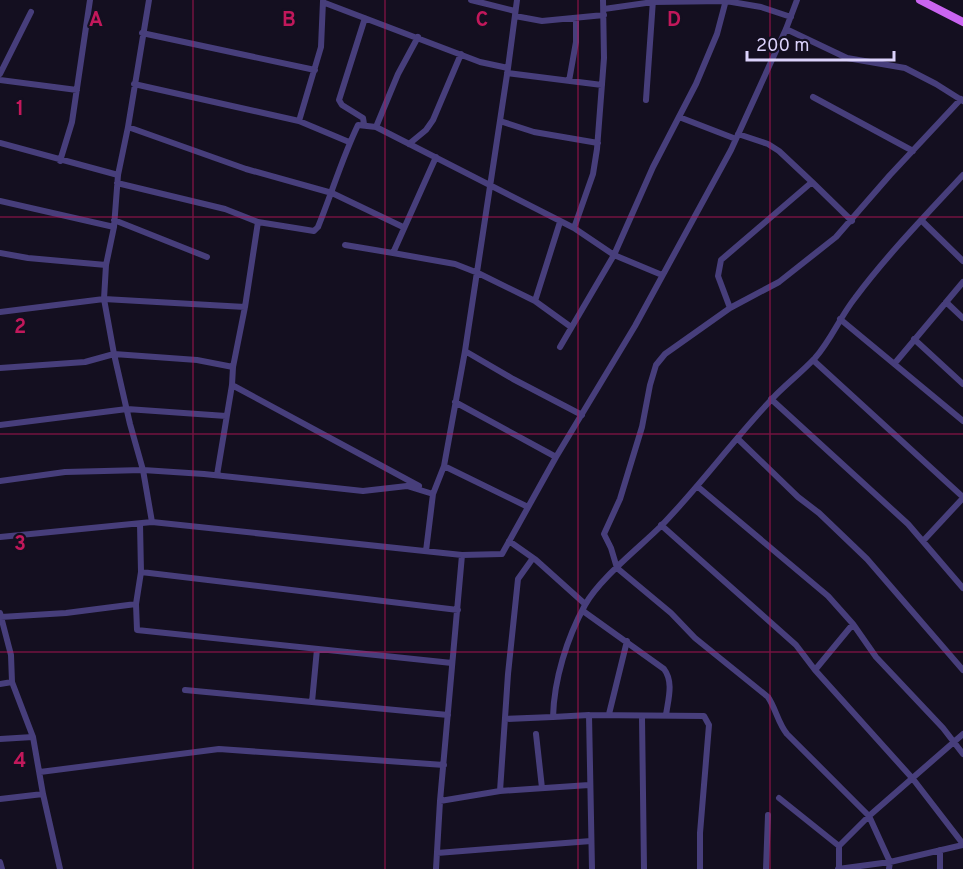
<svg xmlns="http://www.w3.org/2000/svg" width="963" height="869" font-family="Overpass,sans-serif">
  <rect width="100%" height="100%" fill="#140f20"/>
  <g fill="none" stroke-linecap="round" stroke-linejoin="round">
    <!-- minor -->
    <path stroke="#473e7b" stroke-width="6" d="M 149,0 L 128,127 L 118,175 L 114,227 L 106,265 L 104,299 L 114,354 L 130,424 L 143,470 L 152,522
      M 471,0 L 515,11
      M 325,3 L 480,62 L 508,68
      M 604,9 L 653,2 L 726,1 L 761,7 L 791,17
      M 515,16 L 542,21 L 604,15
      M 786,29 L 847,58 L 905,68 L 936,84 L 963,101
      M 142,33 L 315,70
      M 507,73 L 602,85
      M 0,74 L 31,12
      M 0,80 L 77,90
      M 569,81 L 576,42 L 576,18
      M 134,84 L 299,121 L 349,142
      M 813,97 L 913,151
      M 646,100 L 653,0
      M 679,117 L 736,139
      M 299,121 L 321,47 L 323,1
      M 500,121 L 534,132 L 598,143
      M 364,124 L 363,118 L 342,105 L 339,100 L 365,18
      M 128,127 L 246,169 L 332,193 L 403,227
      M 376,127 L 398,74 L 418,37
      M 738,134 L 768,144 L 779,151 L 812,182
      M 0,143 L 118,175
      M 409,144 L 426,130 L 433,120 L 461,54
      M 60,161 L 72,122 L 90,0
      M 117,183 L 225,209 L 258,222 L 314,231 L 318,227 C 332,193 342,158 358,125 L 376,127 L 574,228 L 614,255 L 662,275
      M 0,201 L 114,227
      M 114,220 L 207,257
      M 921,220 L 963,261
      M 574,228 L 593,174 L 597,149 L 604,58 L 603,0
      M 345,245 L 393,253 L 436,157
      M 0,253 L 28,258 L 106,265
      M 393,253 L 455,264 L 478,273 L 535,301 L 571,327
      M 535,301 L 560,222
      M 946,302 L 963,318
      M 730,308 L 718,276 L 721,260 L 812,182 L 852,221
      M 0,312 L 104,299 L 245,307
      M 840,319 L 963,421
      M 914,339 L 963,384
      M 560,347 L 614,255 L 653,167 L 696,84 L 717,34 L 726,0
      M 465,351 L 513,379 L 582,415
      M 813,360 L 963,497
      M 895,363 L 963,282
      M 0,368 L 85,362 L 114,354 L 197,360 L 233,367
      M 232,385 L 419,486
      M 771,399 L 908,524 L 963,588
      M 455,402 L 556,457
      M 0,425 L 127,409 L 226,416
      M 738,439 L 798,497 L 819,513 L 867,559 L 963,670
      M 444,466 L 528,507
      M 217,475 L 232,385 L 233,367 L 245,307 L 258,222
      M 0,481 L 65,472 L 143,470 L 204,474 L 363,491 L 407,486 L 433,494
      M 697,486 L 828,596 L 853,624 L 876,657 L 943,728 L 963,754
      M 140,524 L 141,572 L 136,604 L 137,630 L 452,663
      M 661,525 L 796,645 L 815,670 L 913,779 L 963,844
      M 0,537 L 152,522 L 462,555 L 502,554 L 556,457 L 635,326 L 731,150 L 786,29 L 797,0
      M 924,540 L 963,498
      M 509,541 L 536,560 L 585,604
      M 426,551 L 433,494 L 444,466 L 465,351 L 508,68 L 517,0
      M 141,572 L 458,610
      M 583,611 L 664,669 C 674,682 668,700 666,715
      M 0,613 L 11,655 L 12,682 L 33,737 L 43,794 L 60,869
      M 1,617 L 66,613 L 136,604
      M 815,670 L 853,624
      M 0,684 L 12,682
      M 185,690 L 448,715
      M 312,702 L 317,649
      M 609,714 L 627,641
      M 589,715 L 704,716 L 709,725 L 700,833 L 700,869
      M 642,717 L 644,869
      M 505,719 L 553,717
      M 536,734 L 542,788
      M 0,739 L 33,737
      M 40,772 L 219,749 L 444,765
      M 500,791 L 508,674 L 518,579 L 533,558
      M 779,798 L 839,846
      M 0,799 L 43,794
      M 440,801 L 500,791 L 589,785
      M 940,850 L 940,869
      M 437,853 L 591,841
      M 0,862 L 2,869
      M 436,869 L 440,801 L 462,555
      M 592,869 L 589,715 L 553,717 C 554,679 567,638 585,605 C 599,579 640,547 661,526 C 700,486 733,440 772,399 C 785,385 801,373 815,358 C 831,340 840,317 855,298 C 887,255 926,215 963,175
      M 766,869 L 768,815
      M 838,869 L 890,862 L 963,845
      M 839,869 L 839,846 L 869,816 L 963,734
      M 889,869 L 890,862 L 869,816 L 787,734 C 778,723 776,709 768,697 L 695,638 L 671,613 L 617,568 L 611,548 L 604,534 L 620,499 L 642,427 L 650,385 L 656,365 L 665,354 L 730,308 L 779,282 L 836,237 L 890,175 L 961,99"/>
    <!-- major -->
    <path stroke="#ca64f0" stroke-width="8" d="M 920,0 L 963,22"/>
  </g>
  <!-- grid -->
  <path fill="none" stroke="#c2185b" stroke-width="1.5" stroke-opacity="0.55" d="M 193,0 L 193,869M 385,0 L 385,869M 578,0 L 578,869M 770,0 L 770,869M 0,217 L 963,217M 0,434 L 963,434M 0,652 L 963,652"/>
  <g font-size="20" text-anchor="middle" font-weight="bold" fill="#c2185b" stroke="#140f20" stroke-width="4.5" stroke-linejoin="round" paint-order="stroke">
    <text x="96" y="26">A</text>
    <text x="289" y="26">B</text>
    <text x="482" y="26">C</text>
    <text x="674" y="26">D</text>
    <text x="20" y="115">1</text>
    <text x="20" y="333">2</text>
    <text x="20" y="550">3</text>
    <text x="20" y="767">4</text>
  </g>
  <!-- scale -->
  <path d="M747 51v9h147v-9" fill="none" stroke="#dbd2fb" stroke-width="3"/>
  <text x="756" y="51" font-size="18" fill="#dbd2fb" stroke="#140f20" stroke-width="4.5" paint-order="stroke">200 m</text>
</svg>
